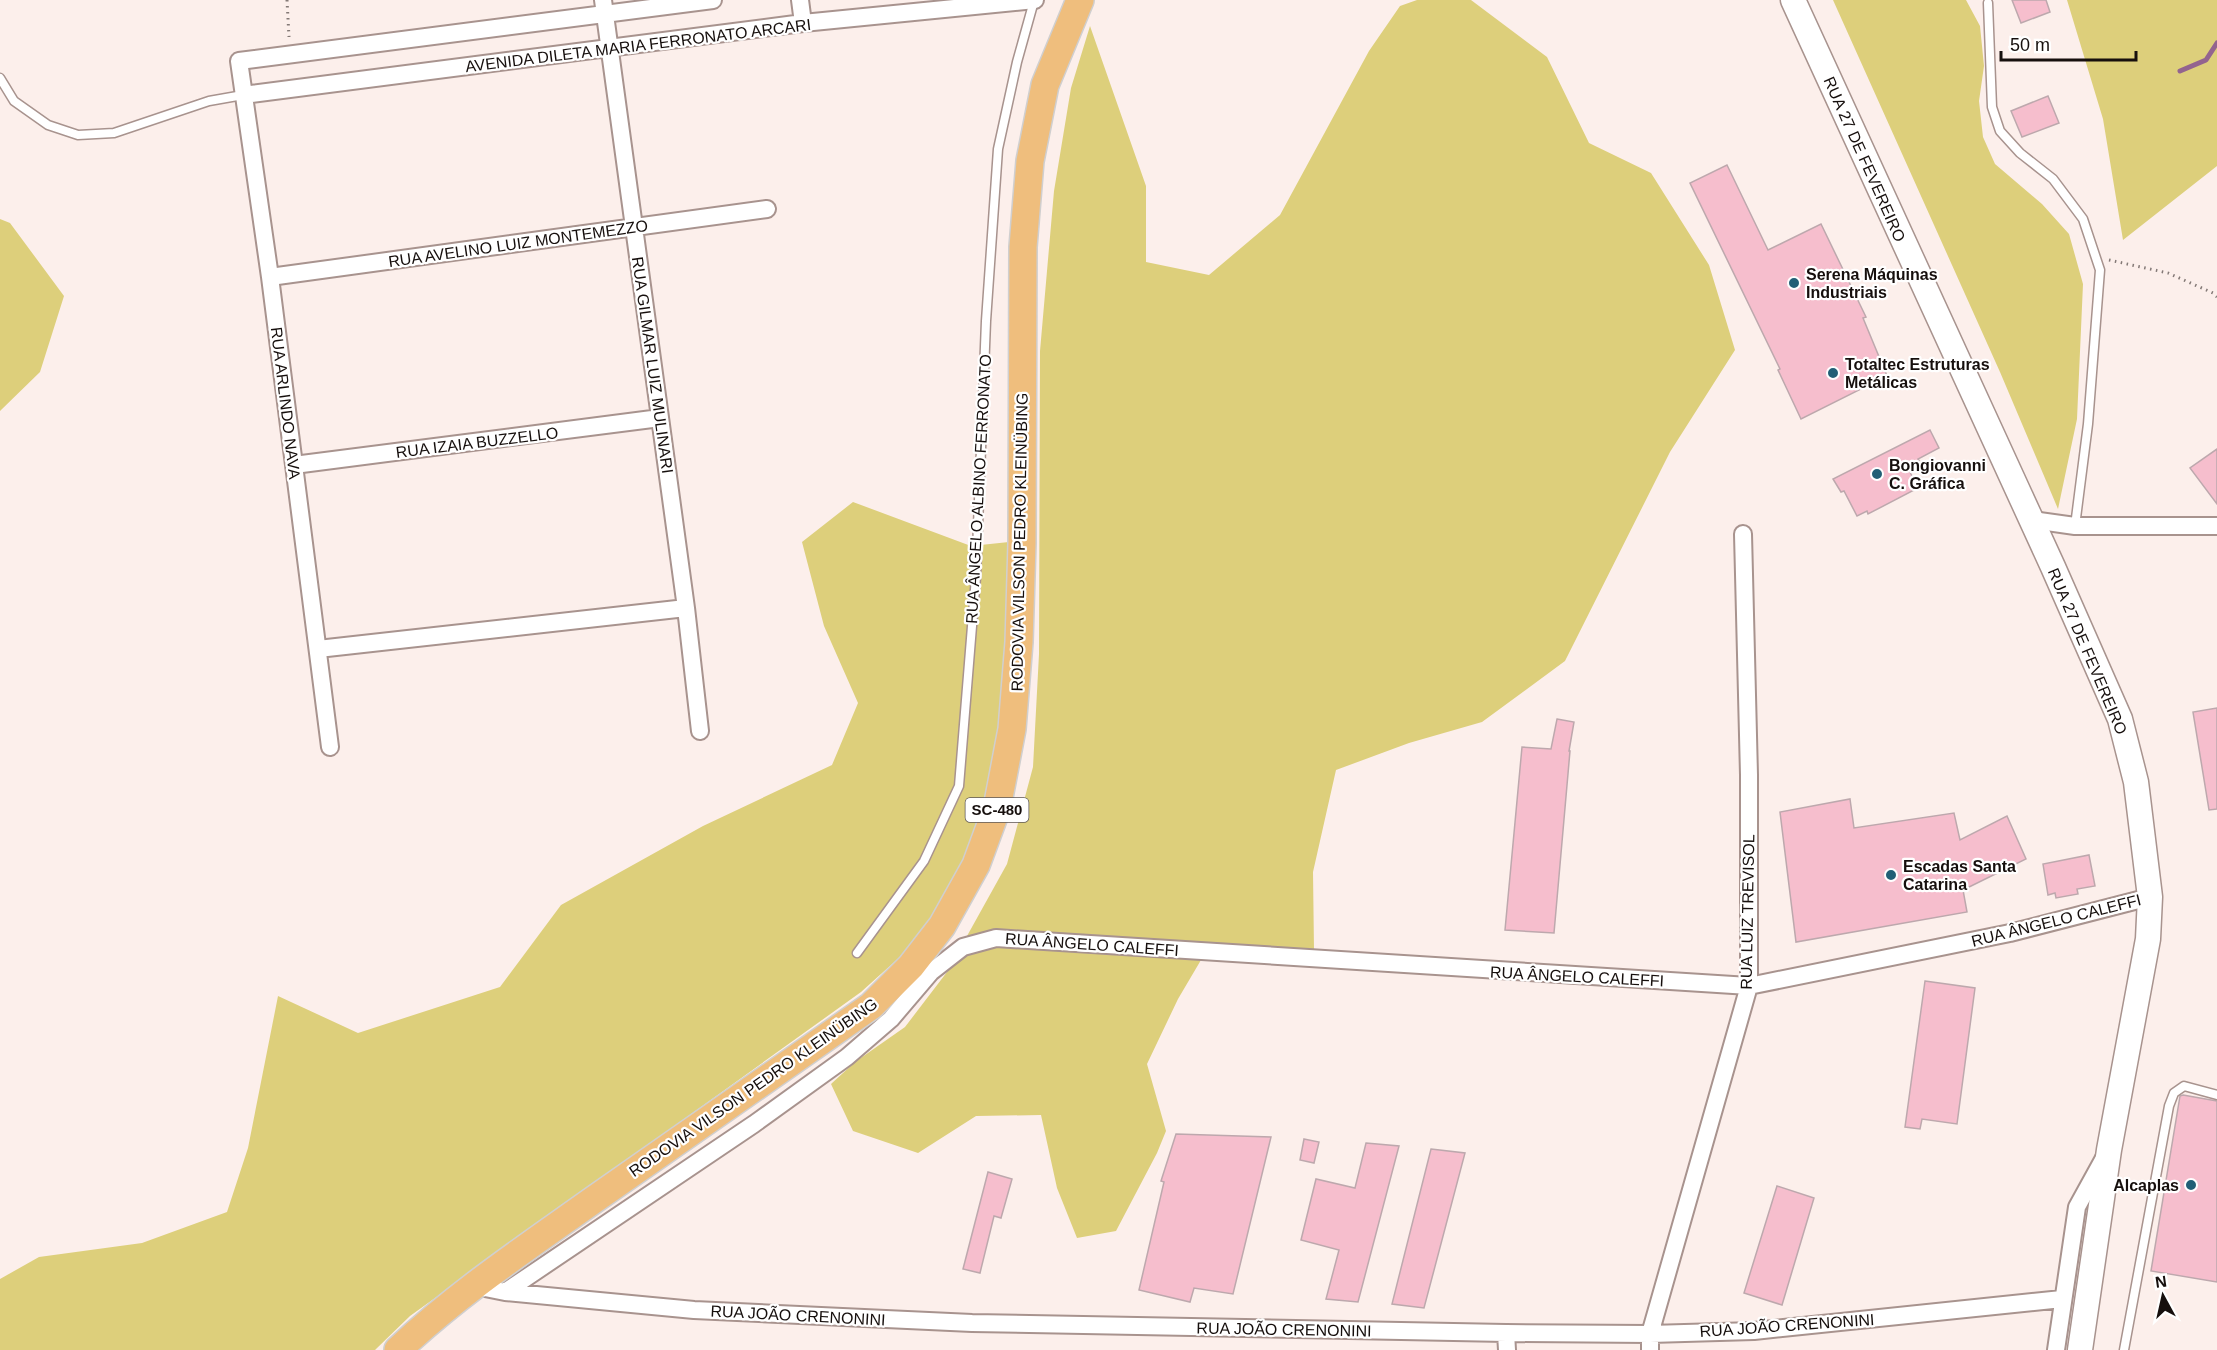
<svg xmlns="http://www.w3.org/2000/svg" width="2217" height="1350" font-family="Helvetica,sans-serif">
  <rect width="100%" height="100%" fill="#fcefeb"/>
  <!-- green -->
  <path fill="#ddcf7b" d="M 1417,0 L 1471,0 L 1547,57 L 1589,143 L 1651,173 L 1709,265 L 1735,350 L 1670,452 L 1565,661 L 1482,722 L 1409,743 L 1336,770 L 1313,872 L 1314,950 L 1211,943 L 1178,999 L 1147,1064 L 1166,1131 L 1157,1153 L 1116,1231 L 1077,1238 L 1057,1188 L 1041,1115 L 976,1116 L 918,1153 L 853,1131 L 831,1084 L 855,1062 L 905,1027 L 947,972 L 1007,864 L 1033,767 L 1039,654 L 1040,351 L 1054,191 L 1071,88 L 1090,26 L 1146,186 L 1146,262 L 1209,275 L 1280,215 L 1369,51 L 1400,6 Z
    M 1833,0 L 1966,0 L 1980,26 L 1984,66 L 1979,101 L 1983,137 L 1995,164 L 2042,204 L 2069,234 L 2083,284 L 2077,419 L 2058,509 L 2000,372 Z
    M 2067,0 L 2217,0 L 2217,166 L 2123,240 L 2103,119 Z
    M 0,219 L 10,223 L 64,296 L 40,372 L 0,411 Z
    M 853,502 L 971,546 L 1009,542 L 1002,722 L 991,780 L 968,852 L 930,923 L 901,956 L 861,992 L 410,1316 L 375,1350 L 0,1350 L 0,1279 L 39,1257 L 142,1243 L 227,1212 L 248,1148 L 278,996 L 358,1033 L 500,987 L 561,905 L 703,826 L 832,765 L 858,703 L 824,626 L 802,542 Z"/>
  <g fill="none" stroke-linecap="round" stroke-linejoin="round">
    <!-- stream -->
    <path stroke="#93648f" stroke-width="5" d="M 2180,71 L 2206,60 L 2217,43"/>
  </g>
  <!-- building -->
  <path fill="#f6becd" stroke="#bda8ad" stroke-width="1.5" d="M 2012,0 L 2046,0 L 2050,12 L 2021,23 Z
    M 2048,96 L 2059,123 L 2022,137 L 2011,111 Z
    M 1727,165 L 1768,250 L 1821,224 L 1866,317 L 1863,318 L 1887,376 L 1801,419 L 1778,370 L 1780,369 L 1690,183 Z
    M 1930,430 L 1939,448 L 1918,459 L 1921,464 L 1909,470 L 1918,488 L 1868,514 L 1867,511 L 1857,516 L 1844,491 L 1841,492 L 1833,479 Z
    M 2217,449 L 2217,504 L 2190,468 Z
    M 2217,708 L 2217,809 L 2209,810 L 2193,712 Z
    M 1557,719 L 1574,722 L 1569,751 L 1570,751 L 1554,933 L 1505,930 L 1522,747 L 1551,749 Z
    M 1850,799 L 1854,828 L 1954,813 L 1960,840 L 2007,816 L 2026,859 L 1963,890 L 1967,912 L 1796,942 L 1780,812 Z
    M 2089,855 L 2095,886 L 2077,889 L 2078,894 L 2056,898 L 2055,893 L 2048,895 L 2043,864 Z
    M 1925,981 L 1975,988 L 1957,1124 L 1922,1119 L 1920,1129 L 1905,1127 Z
    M 2183,1095 L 2217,1101 L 2217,1282 L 2151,1271 L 2180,1096 Z
    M 1176,1134 L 1271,1137 L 1233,1294 L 1194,1288 L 1190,1302 L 1139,1290 L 1164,1182 L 1161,1181 Z
    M 1304,1139 L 1319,1142 L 1314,1163 L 1300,1160 Z
    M 1366,1143 L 1399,1146 L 1358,1302 L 1326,1299 L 1339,1250 L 1301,1240 L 1316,1179 L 1355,1188 Z
    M 1431,1149 L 1465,1153 L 1424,1308 L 1392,1304 Z
    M 988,1172 L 1012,1179 L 1001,1218 L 994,1216 L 980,1273 L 963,1269 Z
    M 1777,1186 L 1814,1198 L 1782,1305 L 1744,1293 Z"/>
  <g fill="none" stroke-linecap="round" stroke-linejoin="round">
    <!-- lane casing -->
    <g stroke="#a8938e" stroke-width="11">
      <path id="lane" d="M 1988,3 L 1992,107 L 2000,131 L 2020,153 L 2053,179 L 2083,219 L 2100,270 L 2088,424 L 2075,526
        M 0,78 L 14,101 L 48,125 L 78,135 L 114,133 L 209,101 L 243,95
        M 857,953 L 924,861 L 959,786 L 976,577 L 986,321 L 998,149 L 1017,62 L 1034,1
        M 2124,1350 L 2169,1106 L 2174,1093 L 2184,1086 L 2217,1095"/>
    </g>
    <!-- street casing -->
    <g stroke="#a8938e" stroke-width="20">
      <path id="street" d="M 603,0 L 686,608 L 700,731
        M 800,0 L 803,23
        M 243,95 L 803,23 L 1035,0
        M 270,277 L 767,209
        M 294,465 L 660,418
        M 2032,520 L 2075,526 L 2217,526
        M 318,649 L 686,608
        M 330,747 L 270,277 L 239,61 L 713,0
        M 475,1286 L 505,1292 L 694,1310 L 972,1323 L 1506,1333 L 1650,1334 L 1754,1331 L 2062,1299
        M 505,1292 L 754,1124 L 847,1057 L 891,1019 L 931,972 L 963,947 L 996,938 L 1749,986 L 2010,933 L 2150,897
        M 1506,1333 L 1507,1350
        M 1650,1350 L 1650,1334 L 1749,986 L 1749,775 L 1743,534
        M 2056,1350 L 2077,1207 L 2104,1158"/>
    </g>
    <!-- secondary casing -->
    <g stroke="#a8938e" stroke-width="27">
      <path id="secondary" d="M 1793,0 L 2053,567 L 2120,719 L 2136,782 L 2150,897 L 2148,939 L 2109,1150 L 2080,1350"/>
    </g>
    <!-- primary casing -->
    <g stroke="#d0cfcf" stroke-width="30">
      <path id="primary" d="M 398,1350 C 457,1294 526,1248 592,1201 C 685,1136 778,1071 871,1006 L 911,966 L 942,926 L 976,865 L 997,808 L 1012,729 L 1019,642 L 1022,543 L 1023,247 L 1030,161 L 1045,85 L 1080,0"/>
    </g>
    <!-- path -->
    <path stroke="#837976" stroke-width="3" stroke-dasharray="1.5 4.5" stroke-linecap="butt" d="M 287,0 L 289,37
      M 2109,260 L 2168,273 L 2213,293 L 2217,297"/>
    <!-- lane -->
    <use href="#lane" stroke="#fff" stroke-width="8"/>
    <!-- street -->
    <use href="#street" stroke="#fff" stroke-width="16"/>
    <!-- secondary -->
    <use href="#secondary" stroke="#fff" stroke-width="24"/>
    <!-- primary -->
    <use href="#primary" stroke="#efbe7d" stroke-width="27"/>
  </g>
  <!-- markers -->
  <g fill="#225f76" stroke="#fff" stroke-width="2">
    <circle cx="1794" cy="283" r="6"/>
    <circle cx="1833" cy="373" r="6"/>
    <circle cx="1877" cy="474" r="6"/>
    <circle cx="1891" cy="875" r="6"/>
    <circle cx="2191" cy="1185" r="6"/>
  </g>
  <g text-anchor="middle" stroke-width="4.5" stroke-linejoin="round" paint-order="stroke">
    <!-- shield labels -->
    <rect fill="#fff" stroke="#5c5756" stroke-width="1.5" x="965.5" y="798" width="63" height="24" rx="4.5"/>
    <g font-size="15" font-weight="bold" fill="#160f0d">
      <text x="997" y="815">SC-480</text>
    </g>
    <!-- street labels -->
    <g font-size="16" fill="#160f0d" stroke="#fff">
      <text transform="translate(638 45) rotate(-7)" y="6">AVENIDA DILETA MARIA FERRONATO ARCARI</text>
      <text transform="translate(1865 159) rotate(66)" y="6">RUA 27 DE FEVEREIRO</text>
      <text transform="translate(518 243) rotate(-8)" y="6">RUA AVELINO LUIZ MONTEMEZZO</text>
      <text transform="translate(653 365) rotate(82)" y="6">RUA GILMAR LUIZ MULINARI</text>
      <text transform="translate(286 403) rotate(83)" y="6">RUA ARLINDO NAVA</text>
      <text transform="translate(477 442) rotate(-7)" y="6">RUA IZAIA BUZZELLO</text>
      <text transform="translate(978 489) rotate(-87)" y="6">RUA ÂNGELO ALBINO FERRONATO</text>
      <text transform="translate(1019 542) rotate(-89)" y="6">RODOVIA VILSON PEDRO KLEINÜBING</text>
      <text transform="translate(2088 651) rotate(67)" y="6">RUA 27 DE FEVEREIRO</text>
      <text transform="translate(1747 912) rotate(-89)" y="6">RUA LUIZ TREVISOL</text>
      <text transform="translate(2056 920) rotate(-14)" y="6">RUA ÂNGELO CALEFFI</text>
      <text transform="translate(1092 944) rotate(4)" y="6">RUA ÂNGELO CALEFFI</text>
      <text transform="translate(1577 976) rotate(3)" y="6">RUA ÂNGELO CALEFFI</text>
      <text transform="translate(753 1087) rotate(-35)" y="6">RODOVIA VILSON PEDRO KLEINÜBING</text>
      <text transform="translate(798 1315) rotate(3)" y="6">RUA JOÃO CRENONINI</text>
      <text transform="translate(1787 1325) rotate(-4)" y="6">RUA JOÃO CRENONINI</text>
      <text transform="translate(1284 1329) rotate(1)" y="6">RUA JOÃO CRENONINI</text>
    </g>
    <!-- poi labels -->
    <g font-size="16" font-weight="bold" fill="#160f0d" stroke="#fff" text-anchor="start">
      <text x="1806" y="280">Serena Máquinas<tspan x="1806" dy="18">Industriais</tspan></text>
      <text x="1845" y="370">Totaltec Estruturas<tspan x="1845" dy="18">Metálicas</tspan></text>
      <text x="1889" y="471">Bongiovanni<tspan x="1889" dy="18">C. Gráfica</tspan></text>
      <text x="1903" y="872">Escadas Santa<tspan x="1903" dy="18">Catarina</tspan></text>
      <text x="2179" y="1191" text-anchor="end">Alcaplas</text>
    </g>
  </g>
  <!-- north arrow -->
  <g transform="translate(2163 1296) rotate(352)" stroke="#ffffff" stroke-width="4.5" paint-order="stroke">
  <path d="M0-4.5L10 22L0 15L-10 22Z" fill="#160f0d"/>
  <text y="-9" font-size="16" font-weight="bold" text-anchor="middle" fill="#160f0d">N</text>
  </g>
  <!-- scale -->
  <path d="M2001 51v9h135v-9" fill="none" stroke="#160f0d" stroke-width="3"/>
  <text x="2010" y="51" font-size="18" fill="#160f0d" stroke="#ffffff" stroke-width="4.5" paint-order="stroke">50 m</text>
</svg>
